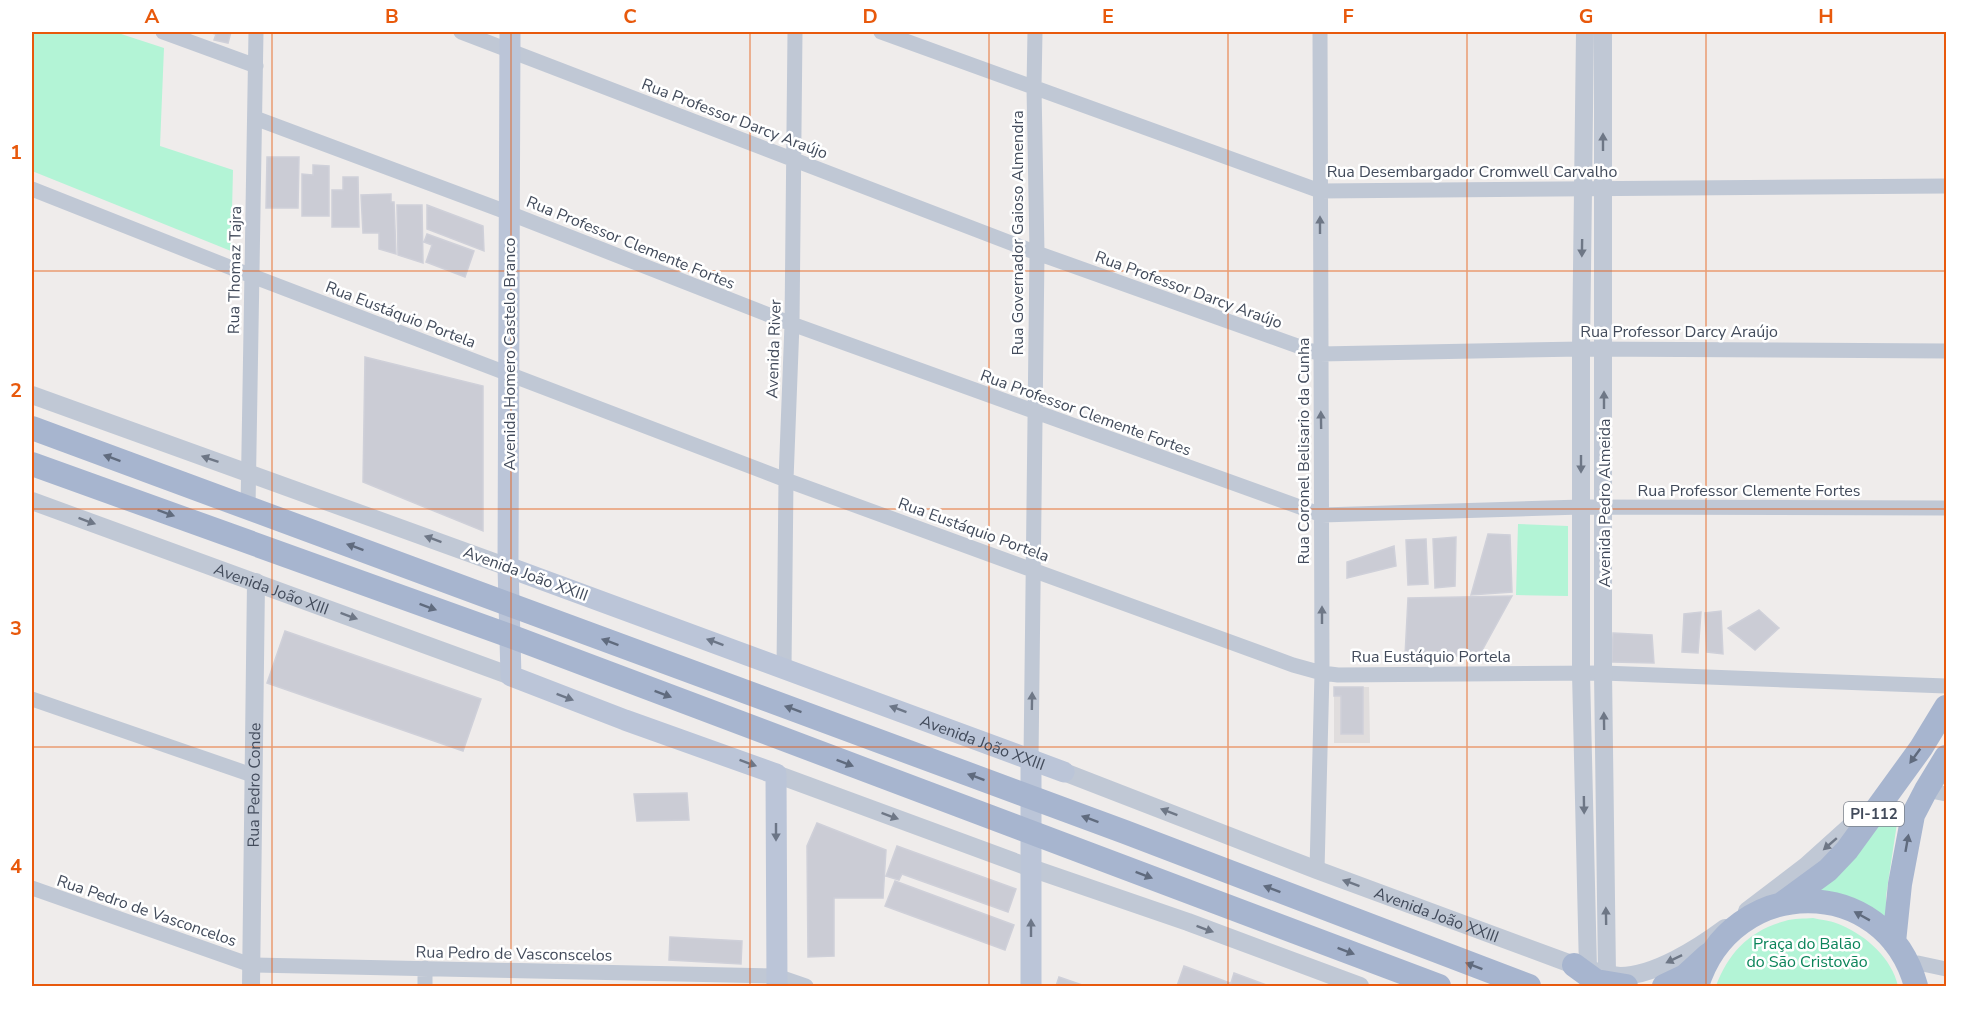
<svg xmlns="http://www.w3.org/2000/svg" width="1978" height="1018" font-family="'Nunito Sans',sans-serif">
  <rect width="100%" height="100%" fill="#efeceb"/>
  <!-- education -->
  <path fill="#e0dddd" d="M 1334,687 L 1369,687 L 1370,743 L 1334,743 Z"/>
  <!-- green -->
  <path fill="#b3f4d6" d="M 32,32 L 115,32 L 164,48 L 160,146 L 233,170 L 231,251 L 32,171 Z
    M 1518,524 L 1568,526 L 1568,596 L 1516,595 Z
    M 1899,810 L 1886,896 L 1886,920 L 1818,893 L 1876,825 Z
    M 1813,918 C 1822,920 1833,921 1841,925 C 1867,936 1892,959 1898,986 L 1716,986 C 1728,953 1750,930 1785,921 C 1794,918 1804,919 1813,918 Z"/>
  <!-- building -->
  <path fill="#cbccd5" stroke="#cfd0d9" stroke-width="1.5" d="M 206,32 L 231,32 L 228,43 L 214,40 L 216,34 Z
    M 267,157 L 299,157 L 298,208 L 266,208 Z
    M 313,165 L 329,166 L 329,216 L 302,216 L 302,174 L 313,175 Z
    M 343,177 L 358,177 L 359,227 L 332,227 L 332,190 L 343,190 Z
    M 391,194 L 391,202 L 394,202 L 396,254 L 379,249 L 379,233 L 363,233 L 361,195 Z
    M 397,205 L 422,205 L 423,263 L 398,255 Z
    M 427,205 L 483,226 L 484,251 L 427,229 Z
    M 427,234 L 474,251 L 465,277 L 426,262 L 432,245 L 424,242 Z
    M 365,357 L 483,386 L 483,531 L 363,482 Z
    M 1488,534 L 1510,535 L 1512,592 L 1471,595 Z
    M 1456,537 L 1455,586 L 1435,588 L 1433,539 Z
    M 1426,539 L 1428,584 L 1408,585 L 1406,540 Z
    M 1394,546 L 1396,566 L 1347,578 L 1347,562 Z
    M 1512,596 L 1479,656 L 1405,656 L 1408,598 Z
    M 1759,610 L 1779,628 L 1755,650 L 1728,628 Z
    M 1721,611 L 1723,654 L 1707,652 L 1705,613 Z
    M 1701,612 L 1698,653 L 1682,652 L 1684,614 Z
    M 285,631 L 481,699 L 463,751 L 267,683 Z
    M 1613,633 L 1652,635 L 1654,663 L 1612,662 Z
    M 1334,687 L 1363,687 L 1363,734 L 1341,734 L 1341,696 L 1334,696 Z
    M 687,793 L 689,820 L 637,821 L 634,794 Z
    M 817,823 L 886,850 L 883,898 L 834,898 L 834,956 L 808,957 L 807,846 Z
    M 897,846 L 1016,889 L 1008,912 L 902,874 L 899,880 L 886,876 Z
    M 895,881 L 1014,925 L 1005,950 L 885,906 Z
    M 670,937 L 742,941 L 741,964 L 669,960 Z
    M 1184,966 L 1230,983 L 1229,986 L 1177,986 Z
    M 1234,973 L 1269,986 L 1230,986 Z
    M 1059,977 L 1085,986 L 1056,986 Z"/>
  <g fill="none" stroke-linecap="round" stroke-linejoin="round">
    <!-- minor -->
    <path stroke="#c0c8d5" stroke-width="15" d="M 163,32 L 256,66
      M 461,32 L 1037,253 L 1320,354 L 1581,349 L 1946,351
      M 881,32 L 1320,191 L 1946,186
      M 255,118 L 509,213 L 792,324 L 1322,515 L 1581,507 L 1946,508
      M 32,189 L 252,276 L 786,480 L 1293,665 L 1322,673 L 1338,675 L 1603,673 L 1946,686
      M 248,508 L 256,32
      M 784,667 L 786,480 L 792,324 L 795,32
      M 32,699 L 252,775
      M 1031,759 L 1037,253 L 1034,87 L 1035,32
      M 1926,790 L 1946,794
      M 1317,870 L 1322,673 L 1320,32
      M 32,888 L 251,965 L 777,976 L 806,986
      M 1918,963 L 1946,969
      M 425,986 L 425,968"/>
    <!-- tertiary -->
    <g stroke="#c0c8d5" stroke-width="18">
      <path d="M 1585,32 L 1581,349 L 1581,673 L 1588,969"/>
      <path d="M 1603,32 L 1603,673 L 1607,974"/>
      <path d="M 32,395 L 508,567"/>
      <path id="s1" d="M 32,501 L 511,676"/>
      <path id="s2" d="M 1064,772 L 1317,870 L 1574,965 C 1589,969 1604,975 1620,976 C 1654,976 1698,948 1725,928"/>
      <path d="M 776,774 L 1031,868 L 1188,922 L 1360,986"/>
      <path d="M 1747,911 L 1806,866 L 1866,812"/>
      <path id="s3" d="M 251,986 L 256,582"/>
    </g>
    <!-- secondary -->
    <g stroke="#bbc5d8" stroke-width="21">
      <path d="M 510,32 L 508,567 L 511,676 L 625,720 L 776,774 L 777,986"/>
      <path id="s4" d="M 508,567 L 1064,772"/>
      <path d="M 1031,986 L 1031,759"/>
    </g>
    <!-- primary -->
    <path stroke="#a7b5cf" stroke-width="24" d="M 32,428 L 1125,832 L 1529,986
      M 32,464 L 510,636 L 1439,986
      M 1783,903 L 1828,870 L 1847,850 L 1921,748 L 1946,707
      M 1894,942 L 1900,884 L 1913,815 L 1926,790 L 1946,757
      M 1574,965 L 1596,981 L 1626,986
      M 1664,986 L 1685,976 L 1708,955
      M 1697,986 C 1731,874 1885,872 1916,986"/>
  </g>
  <!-- one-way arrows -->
  <defs><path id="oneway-solid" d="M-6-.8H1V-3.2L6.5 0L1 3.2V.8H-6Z" transform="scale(1.5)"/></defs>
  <g fill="#6e7786">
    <use href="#oneway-solid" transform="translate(1603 142) rotate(-90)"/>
    <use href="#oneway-solid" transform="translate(1320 225) rotate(-90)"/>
    <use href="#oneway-solid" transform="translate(1582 248) rotate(91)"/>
    <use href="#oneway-solid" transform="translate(1604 400) rotate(-90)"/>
    <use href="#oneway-solid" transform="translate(1321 420) rotate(-91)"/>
    <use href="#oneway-solid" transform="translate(210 459) rotate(-161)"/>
    <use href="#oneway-solid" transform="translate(1581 464) rotate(90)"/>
    <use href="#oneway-solid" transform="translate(87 521) rotate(20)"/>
    <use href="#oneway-solid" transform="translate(433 539) rotate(-160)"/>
    <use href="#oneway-solid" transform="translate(1322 615) rotate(-90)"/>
    <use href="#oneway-solid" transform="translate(349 616) rotate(20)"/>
    <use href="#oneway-solid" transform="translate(1032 701) rotate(-89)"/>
    <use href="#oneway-solid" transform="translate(1604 721) rotate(-91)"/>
    <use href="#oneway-solid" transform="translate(1584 805) rotate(89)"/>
    <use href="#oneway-solid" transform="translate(1169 812) rotate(-159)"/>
    <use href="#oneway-solid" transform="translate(890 816) rotate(20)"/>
    <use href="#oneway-solid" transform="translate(1830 844) rotate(139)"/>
    <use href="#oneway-solid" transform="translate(1351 883) rotate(-160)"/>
    <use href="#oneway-solid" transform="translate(1606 916) rotate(-91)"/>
    <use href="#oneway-solid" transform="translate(1205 929) rotate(20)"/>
    <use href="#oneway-solid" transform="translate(1674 959) rotate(154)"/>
  </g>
  <g fill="#606b7e">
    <use href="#oneway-solid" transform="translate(112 458) rotate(-160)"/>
    <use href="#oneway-solid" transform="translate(166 513) rotate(20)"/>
    <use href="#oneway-solid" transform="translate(355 547) rotate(-160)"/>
    <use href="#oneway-solid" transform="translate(428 607) rotate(20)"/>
    <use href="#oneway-solid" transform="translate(610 642) rotate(-160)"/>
    <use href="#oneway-solid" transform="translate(663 694) rotate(21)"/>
    <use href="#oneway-solid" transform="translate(793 709) rotate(-160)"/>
    <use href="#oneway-solid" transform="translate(1915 756) rotate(126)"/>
    <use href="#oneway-solid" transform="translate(845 763) rotate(21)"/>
    <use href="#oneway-solid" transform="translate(976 777) rotate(-160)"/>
    <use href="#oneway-solid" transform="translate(1090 819) rotate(-160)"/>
    <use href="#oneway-solid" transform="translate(1907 843) rotate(-80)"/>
    <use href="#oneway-solid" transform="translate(1144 875) rotate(21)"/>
    <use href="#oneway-solid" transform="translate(1272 889) rotate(-159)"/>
    <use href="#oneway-solid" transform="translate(1862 916) rotate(-151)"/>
    <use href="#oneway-solid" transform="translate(1346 951) rotate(21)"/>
    <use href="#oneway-solid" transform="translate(1474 966) rotate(-159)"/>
  </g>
  <g fill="#6c7687">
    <use href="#oneway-solid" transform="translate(715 642) rotate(-160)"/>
    <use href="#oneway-solid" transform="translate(565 697) rotate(21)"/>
    <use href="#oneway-solid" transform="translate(898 709) rotate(-160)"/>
    <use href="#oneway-solid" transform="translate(748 763) rotate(20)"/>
    <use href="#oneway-solid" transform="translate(776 832) rotate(90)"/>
    <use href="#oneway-solid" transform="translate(1031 928) rotate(-90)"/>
  </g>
  <!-- grid -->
  <path fill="none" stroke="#e8590c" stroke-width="1.5" stroke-opacity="0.55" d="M 272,32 L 272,986M 511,32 L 511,986M 750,32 L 750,986M 989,32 L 989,986M 1228,32 L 1228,986M 1467,32 L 1467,986M 1706,32 L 1706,986M 32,271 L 1946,271M 32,509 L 1946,509M 32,747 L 1946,747"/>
  <g text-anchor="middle" stroke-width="5" stroke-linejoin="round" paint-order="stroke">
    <!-- shield labels -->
    <rect fill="#fff" stroke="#7b818c" stroke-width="1.5" x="1844" y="802" width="60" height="24" rx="4.5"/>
    <g font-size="15" font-weight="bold" fill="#424b5b">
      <text x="1874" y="819">PI-112</text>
    </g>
    <!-- street labels -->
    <g font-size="16" fill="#424b5b" stroke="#fff">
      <text transform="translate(735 118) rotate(21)" y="6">Rua Professor Darcy Araújo</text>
      <text x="1472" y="177">Rua Desembargador Cromwell Carvalho</text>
      <text transform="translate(1017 233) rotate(-90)" y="6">Rua Governador Gaioso Almendra</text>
      <text transform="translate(631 242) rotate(22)" y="6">Rua Professor Clemente Fortes</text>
      <text transform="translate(234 270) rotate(-89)" y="6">Rua Thomaz Tajra</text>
      <text transform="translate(1189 289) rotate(20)" y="6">Rua Professor Darcy Araújo</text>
      <text transform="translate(401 314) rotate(21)" y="6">Rua Eustáquio Portela</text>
      <text x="1679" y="337">Rua Professor Darcy Araújo</text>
      <text transform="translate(773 349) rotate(-88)" y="6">Avenida River</text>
      <text transform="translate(509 354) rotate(-90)" y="6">Avenida Homero Castelo Branco</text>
      <text transform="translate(1086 412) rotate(20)" y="6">Rua Professor Clemente Fortes</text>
      <text transform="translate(1303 451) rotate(-90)" y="6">Rua Coronel Belisario da Cunha</text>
      <text x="1749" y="496">Rua Professor Clemente Fortes</text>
      <text transform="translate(1604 503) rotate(-90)" y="6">Avenida Pedro Almeida</text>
      <text transform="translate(974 529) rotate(20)" y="6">Rua Eustáquio Portela</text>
      <text transform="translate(526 573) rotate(20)" y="6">Avenida João XXIII</text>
      <text dy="6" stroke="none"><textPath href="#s1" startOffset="255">Avenida João XIII</textPath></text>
      <text x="1431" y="662">Rua Eustáquio Portela</text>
      <text dy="6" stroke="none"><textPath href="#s4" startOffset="506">Avenida João XXIII</textPath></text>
      <text dy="6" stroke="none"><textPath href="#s3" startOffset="201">Rua Pedro Conde</textPath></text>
      <text transform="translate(147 910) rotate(19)" y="6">Rua Pedro de Vasconcelos</text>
      <text dy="6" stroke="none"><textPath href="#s2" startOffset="399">Avenida João XXIII</textPath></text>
      <text transform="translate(514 953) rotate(1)" y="6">Rua Pedro de Vasconscelos</text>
    </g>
    <!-- park labels -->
    <g font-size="16" fill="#0b845a" stroke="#fff">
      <text x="1807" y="949">Praça do Balão<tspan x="1807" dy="18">do São Cristovão</tspan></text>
    </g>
  </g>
  <!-- border -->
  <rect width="1978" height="1018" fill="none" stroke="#ffffff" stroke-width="66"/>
  <rect x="33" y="33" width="1912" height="952" fill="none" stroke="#e8590c" stroke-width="2"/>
  <g font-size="20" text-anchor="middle" font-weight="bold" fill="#e8590c">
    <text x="152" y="23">A</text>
    <text x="392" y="23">B</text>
    <text x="630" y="23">C</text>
    <text x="870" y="23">D</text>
    <text x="1108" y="23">E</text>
    <text x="1348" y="23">F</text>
    <text x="1586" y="23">G</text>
    <text x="1826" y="23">H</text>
    <text x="16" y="159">1</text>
    <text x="16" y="397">2</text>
    <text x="16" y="635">3</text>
    <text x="16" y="873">4</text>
  </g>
</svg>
